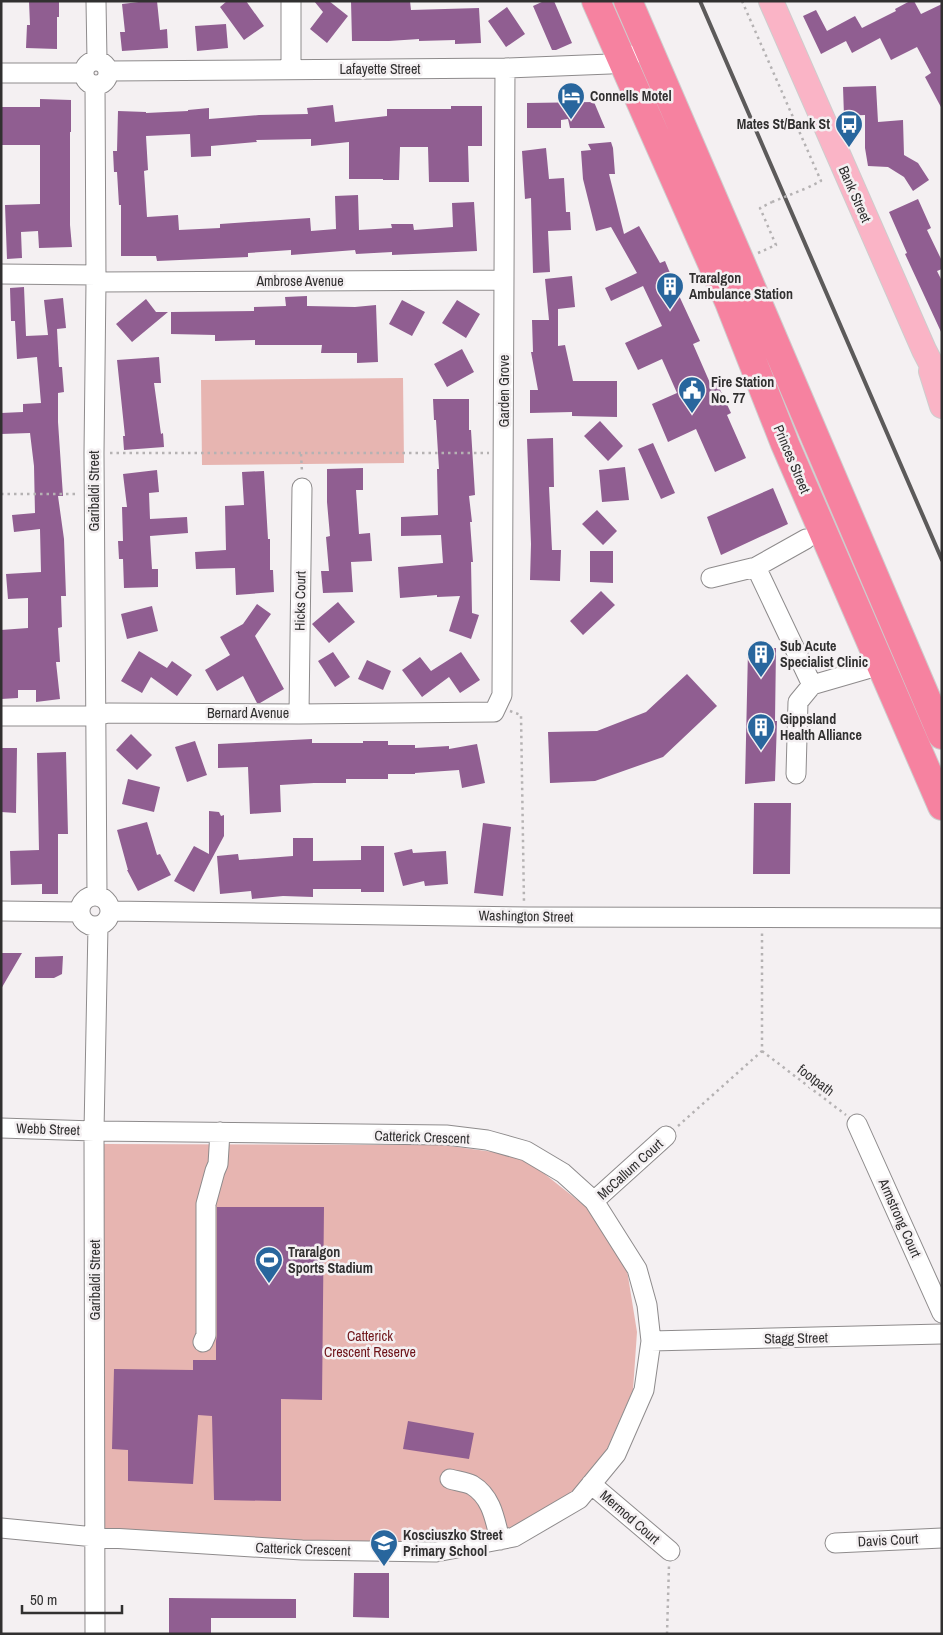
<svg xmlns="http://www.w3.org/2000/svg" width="943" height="1635" font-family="'Archivo Narrow',sans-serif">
  <rect width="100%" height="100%" fill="#f4f0f2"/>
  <!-- green -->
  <path fill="#e7b5b1" d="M 403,378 L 404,463 L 202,465 L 201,380 Z
    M 103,1144 L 442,1145 L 522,1156 L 590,1210 L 627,1270 L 637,1332 L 633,1390 L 607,1449 L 573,1492 L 514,1528 L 436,1544 L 104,1540 Z"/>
  <!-- building -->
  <path fill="#905e91" d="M 29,1 L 59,1 L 59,17 L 57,17 L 57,49 L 26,48 L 27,25 L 30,25 Z
    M 147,1 L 157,1 L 160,30 L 167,29 L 168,48 L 122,51 L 120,32 L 125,32 L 122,4 Z
    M 227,1 L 246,1 L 264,26 L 244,40 L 220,7 Z
    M 314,1 L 329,1 L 348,16 L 327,43 L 310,29 L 323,12 Z
    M 351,1 L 410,1 L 411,10 L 479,8 L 481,43 L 455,44 L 455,40 L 419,41 L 419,39 L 389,41 L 352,41 Z
    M 544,1 L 554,1 L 572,43 L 556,50 L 552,50 L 533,6 Z
    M 910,1 L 914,1 L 921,14 L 942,4 L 942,109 L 925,77 L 931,73 L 917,47 L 891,60 L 880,38 L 852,53 L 846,41 L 821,54 L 803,16 L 816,10 L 827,31 L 855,16 L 862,28 L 896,11 L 895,9 Z
    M 507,7 L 525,34 L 506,47 L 488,21 Z
    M 226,24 L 228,48 L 197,51 L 195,26 Z
    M 876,86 L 878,122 L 903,120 L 904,155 L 918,163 L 929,180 L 913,191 L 904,177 L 888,167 L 868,166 L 865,148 L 865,115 L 844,116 L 843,87 Z
    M 40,99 L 71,100 L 71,132 L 70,132 L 70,225 L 72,247 L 39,248 L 38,231 L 21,232 L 22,258 L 7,259 L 5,205 L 40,204 L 40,145 L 1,145 L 1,107 L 40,107 Z
    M 594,102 L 605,128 L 570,128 L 568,119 L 561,120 L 561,128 L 527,128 L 527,103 Z
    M 333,105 L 335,122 L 387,116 L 387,109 L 451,109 L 451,106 L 482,106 L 482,146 L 468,146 L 469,182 L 429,182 L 428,147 L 400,147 L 399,180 L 383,180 L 383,179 L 349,179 L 349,142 L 311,146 L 311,139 L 256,140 L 257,142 L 211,146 L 211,156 L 191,157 L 190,134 L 146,136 L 148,170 L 144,171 L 147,217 L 178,215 L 179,230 L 220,228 L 220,224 L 310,218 L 311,231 L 336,229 L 335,196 L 358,195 L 359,230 L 392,228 L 391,224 L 413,224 L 414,230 L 453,227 L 452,203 L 474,202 L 477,251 L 392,255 L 392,252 L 356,254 L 355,250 L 291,255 L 291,250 L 248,253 L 248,257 L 157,261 L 156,256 L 121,256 L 121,205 L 119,205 L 117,172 L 114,172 L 113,151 L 117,151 L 118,111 L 146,112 L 146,113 L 188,111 L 188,110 L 209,108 L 209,119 L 259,115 L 308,114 L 307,108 Z
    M 611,142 L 613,148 L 615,174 L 609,174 L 624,234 L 639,226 L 660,263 L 665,261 L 670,273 L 669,274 L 700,341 L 693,344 L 710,383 L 716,381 L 731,413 L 727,415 L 746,458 L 715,472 L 696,429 L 668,442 L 652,404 L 677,393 L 662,359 L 638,370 L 625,343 L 662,326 L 643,286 L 611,301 L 605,288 L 637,273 L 611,227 L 596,231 L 583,179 L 581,151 L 591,150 L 588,144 Z
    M 546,148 L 549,179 L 564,178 L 566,212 L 570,212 L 571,230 L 548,231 L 550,272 L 533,273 L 531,198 L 525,199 L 522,151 Z
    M 918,199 L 931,228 L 927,230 L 942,261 L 942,269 L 937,271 L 942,281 L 942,334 L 905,254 L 907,253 L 889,212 Z
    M 572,276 L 575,307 L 558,309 L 558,346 L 565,345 L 573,381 L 617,381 L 617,417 L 572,416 L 572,412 L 530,413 L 530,390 L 538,390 L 531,352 L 533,352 L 532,320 L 549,320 L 545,279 Z
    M 24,287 L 26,336 L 48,335 L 44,300 L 63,298 L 66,328 L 57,329 L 59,367 L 62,367 L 64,392 L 58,393 L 58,422 L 63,496 L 58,496 L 64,539 L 66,596 L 61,596 L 62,627 L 58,628 L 60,662 L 56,662 L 60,699 L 36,702 L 36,690 L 18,690 L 18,698 L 1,699 L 1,630 L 28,628 L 28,598 L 8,599 L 6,574 L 41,572 L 40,529 L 14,532 L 12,515 L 35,513 L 34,466 L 30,433 L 1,434 L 1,413 L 23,412 L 23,404 L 41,403 L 37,357 L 17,359 L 15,321 L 11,321 L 10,288 Z
    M 307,296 L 307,306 L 355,307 L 376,305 L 378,362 L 357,363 L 357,353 L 321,353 L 322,345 L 255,345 L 255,340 L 215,341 L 215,335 L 171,334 L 171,312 L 254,311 L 254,307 L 286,306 L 285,297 Z
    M 146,299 L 156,312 L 168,312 L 132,342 L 116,324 Z
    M 402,300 L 425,312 L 412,336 L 389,324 Z
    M 457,300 L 480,314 L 466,338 L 442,323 Z
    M 462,349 L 474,372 L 447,387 L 434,364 Z
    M 159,357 L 161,383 L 154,383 L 161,434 L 163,433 L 164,447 L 124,450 L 123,436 L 125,436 L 117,360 Z
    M 433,399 L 469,399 L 469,430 L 471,430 L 475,495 L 469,496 L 472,522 L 470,522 L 473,562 L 471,562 L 472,613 L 479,615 L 471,639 L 449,631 L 460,596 L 437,597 L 437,595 L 400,598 L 398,567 L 443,563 L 441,535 L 401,536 L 401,517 L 438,515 L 437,469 L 439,469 L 436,420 L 434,420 Z
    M 600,421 L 623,446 L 608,461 L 584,436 Z
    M 553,438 L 554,487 L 549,487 L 552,550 L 561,550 L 560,581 L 530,580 L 531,544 L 527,439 Z
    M 653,443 L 675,493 L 661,499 L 638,449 Z
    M 625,467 L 629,500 L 602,502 L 599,470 Z
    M 363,468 L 363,490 L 356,490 L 359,534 L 370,533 L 372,561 L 351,562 L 353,592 L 323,593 L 321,571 L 329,571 L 326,537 L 330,536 L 327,502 L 327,469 Z
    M 157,470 L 159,492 L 149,493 L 150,519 L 187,517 L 188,533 L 150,536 L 152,569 L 158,569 L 158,587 L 124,588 L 123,559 L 119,559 L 118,541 L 123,541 L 122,507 L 127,507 L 123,474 Z
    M 264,471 L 268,539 L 270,539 L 270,570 L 273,570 L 274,592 L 236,595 L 235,568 L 196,569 L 195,552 L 226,550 L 225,506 L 244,505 L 242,472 Z
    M 773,488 L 788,524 L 721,555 L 707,517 Z
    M 597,510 L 617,531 L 603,545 L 582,524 Z
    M 590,551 L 613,551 L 613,583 L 590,582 Z
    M 601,591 L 615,605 L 583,635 L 570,621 Z
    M 338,602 L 355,622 L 329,643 L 312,624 Z
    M 257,604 L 271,614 L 255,636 L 284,689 L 260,703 L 257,703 L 243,676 L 217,691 L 205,670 L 230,655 L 220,637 L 243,624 Z
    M 152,606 L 158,631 L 127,639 L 121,614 Z
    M 776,648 L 775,721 L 777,721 L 775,781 L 745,784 L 748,650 Z
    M 139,651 L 167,668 L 172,661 L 192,675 L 177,696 L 151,677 L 142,693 L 121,681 Z
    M 333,652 L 350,677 L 335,687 L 318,661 Z
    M 461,652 L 480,680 L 460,693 L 449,677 L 422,697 L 402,670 L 420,657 L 431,671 Z
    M 367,660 L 391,671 L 383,690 L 358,679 Z
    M 687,674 L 717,706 L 663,757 L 595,781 L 550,783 L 548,732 L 597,731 L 646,712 Z
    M 131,734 L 152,755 L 137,770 L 116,750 Z
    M 312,739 L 312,743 L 363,743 L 363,741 L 388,741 L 388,745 L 415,745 L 415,748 L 449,746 L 449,749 L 477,744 L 485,783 L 462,788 L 459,770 L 415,773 L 415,774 L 388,774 L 388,779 L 346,779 L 346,783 L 314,783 L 280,785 L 281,812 L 250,814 L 248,767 L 218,768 L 218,744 Z
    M 195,741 L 207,775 L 187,782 L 175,747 Z
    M 1,748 L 17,748 L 16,813 L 1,812 Z
    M 66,752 L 68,834 L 58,834 L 58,894 L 42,894 L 42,884 L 11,885 L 10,851 L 39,850 L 37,753 Z
    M 128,779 L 160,787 L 154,812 L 122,804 Z
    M 754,803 L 791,803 L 790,874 L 753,874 Z
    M 209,811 L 219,812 L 221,816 L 224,815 L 224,836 L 194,892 L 174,881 L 194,846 L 209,854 Z
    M 147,822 L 157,855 L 160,854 L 171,875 L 138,891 L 127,870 L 128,870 L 117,830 Z
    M 483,823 L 511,827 L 503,896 L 474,893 Z
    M 293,838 L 313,838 L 313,861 L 361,860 L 361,846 L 384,846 L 384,892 L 361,892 L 361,889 L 313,889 L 313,897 L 283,896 L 252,899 L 251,891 L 220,894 L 217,856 L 238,854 L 239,860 L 293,856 Z
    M 412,849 L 413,853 L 446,851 L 448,884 L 425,886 L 424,881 L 403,886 L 394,853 Z
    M 1,953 L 22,953 L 1,989 Z
    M 63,956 L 62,974 L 54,978 L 35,978 L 35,957 Z
    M 217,1207 L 324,1207 L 322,1400 L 281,1399 L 281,1501 L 214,1500 L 212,1416 L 198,1415 L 193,1484 L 128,1481 L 128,1450 L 112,1449 L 114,1369 L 193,1370 L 193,1360 L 216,1360 L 216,1341 L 217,1335 Z
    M 408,1421 L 474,1433 L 469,1459 L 403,1449 Z
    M 354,1573 L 389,1573 L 389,1618 L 353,1617 Z
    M 169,1598 L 296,1599 L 296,1618 L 211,1618 L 211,1634 L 169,1634 Z"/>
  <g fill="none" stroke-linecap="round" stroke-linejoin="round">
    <!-- minor casing -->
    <g stroke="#8e8b8c" stroke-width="21">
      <path id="minor" d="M 96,1 L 97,60
        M 291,1 L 291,69
        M84 73a12 12 0 1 1 24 0a12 12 0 1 1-24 0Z
        M 109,71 L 505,68 L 610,64 L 633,55
        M 1,73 L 84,73
        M 95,85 L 96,282 L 94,453 L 97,896
        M 1,274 L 96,275
        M 96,282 L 504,280
        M 756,567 L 806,539
        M 711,578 L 756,567 L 812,685 L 881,665
        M 299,714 L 302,488
        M 1,716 L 95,716 L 108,713 L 299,714 L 494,712 L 502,695 L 505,68
        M 796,774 L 798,702 L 812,685
        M80 911a15 15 0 1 1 30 0a15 15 0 1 1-30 0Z
        M 1,911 L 79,912
        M 110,911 L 528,917 L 942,918
        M 857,1124 L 942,1313
        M 1,1128 L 94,1131 L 446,1135 L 487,1140 L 526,1151 L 563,1173 L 594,1201 L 637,1269 L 647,1305 L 651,1341 L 644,1390 L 616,1454 L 579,1499 L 514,1537 L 436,1552 L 302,1550 L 95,1537 L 1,1528
        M 594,1201 L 666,1136
        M 651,1341 L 942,1334
        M 203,1342 L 206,1335 L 206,1204 L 215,1171 L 218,1164 L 220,1132
        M 450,1479 C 457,1481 466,1482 472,1485 C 492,1497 495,1520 500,1540
        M 591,1484 L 670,1551
        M 835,1543 L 942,1538
        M 95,1634 L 94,1131 L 98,926"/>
    </g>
    <!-- major casing -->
    <g stroke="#cecdcd" stroke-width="26">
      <path id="major" d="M 771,1 L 924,350 L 942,385
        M 931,371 L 942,406"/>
    </g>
    <!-- highway casing -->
    <g stroke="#cecdcd" stroke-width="30">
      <path id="highway" d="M 596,1 L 729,302 L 785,444 L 942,806
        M 628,1 L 740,261 L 942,735"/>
    </g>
    <!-- path -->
    <path stroke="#b5b2b3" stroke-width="2.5" stroke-dasharray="2.5 4" stroke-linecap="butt" d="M 742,1 L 821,181 L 807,188
      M 758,253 L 776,245 L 760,208 L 772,202
      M 110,453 L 489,453
      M 301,454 L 302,472
      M 1,494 L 78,494
      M 510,711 L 521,715 L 524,903
      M 762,1051 L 846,1115
      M 678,1126 L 762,1051 L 762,932
      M 667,1634 L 669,1565"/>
    <!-- minor -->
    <use href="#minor" stroke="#fff" stroke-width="19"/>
    <!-- major -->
    <use href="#major" stroke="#fab4c6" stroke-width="24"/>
    <!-- highway -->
    <use href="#highway" stroke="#f682a0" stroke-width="28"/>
    <!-- rail -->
    <path stroke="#5c5a5a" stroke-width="4" d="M 700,1 L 942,560"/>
    <!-- path-bridge -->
    <path stroke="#b5b2b3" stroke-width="2.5" stroke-dasharray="2.5 4" stroke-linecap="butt" d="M 772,202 L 807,188"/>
  </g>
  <!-- icons -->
  <defs>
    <g id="hotel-pin" transform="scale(1.4375)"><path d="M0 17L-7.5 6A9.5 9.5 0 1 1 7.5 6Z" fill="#28669d" stroke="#f4f0f2"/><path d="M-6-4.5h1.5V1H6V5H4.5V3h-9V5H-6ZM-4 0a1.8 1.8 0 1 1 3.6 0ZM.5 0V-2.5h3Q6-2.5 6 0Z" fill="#fff"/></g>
    <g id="bus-pin" transform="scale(1.4375)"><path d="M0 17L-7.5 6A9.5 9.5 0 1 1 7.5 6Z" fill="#28669d" stroke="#f4f0f2"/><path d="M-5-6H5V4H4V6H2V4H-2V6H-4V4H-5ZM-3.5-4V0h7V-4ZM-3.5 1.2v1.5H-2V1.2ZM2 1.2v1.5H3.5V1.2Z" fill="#fff"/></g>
    <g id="building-pin" transform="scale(1.4375)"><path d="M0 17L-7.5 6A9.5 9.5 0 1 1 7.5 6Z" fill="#28669d" stroke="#f4f0f2"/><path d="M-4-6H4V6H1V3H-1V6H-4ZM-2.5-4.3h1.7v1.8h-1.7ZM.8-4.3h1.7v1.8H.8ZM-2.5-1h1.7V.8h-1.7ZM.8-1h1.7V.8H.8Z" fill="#fff"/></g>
    <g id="civic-pin" transform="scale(1.4375)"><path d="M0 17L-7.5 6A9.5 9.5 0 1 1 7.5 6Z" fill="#28669d" stroke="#f4f0f2"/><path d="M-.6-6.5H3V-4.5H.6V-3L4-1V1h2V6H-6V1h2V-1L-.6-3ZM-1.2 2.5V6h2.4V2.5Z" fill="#fff"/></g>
    <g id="stadium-pin" transform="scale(1.4375)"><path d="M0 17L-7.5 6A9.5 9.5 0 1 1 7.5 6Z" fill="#28669d" stroke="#f4f0f2"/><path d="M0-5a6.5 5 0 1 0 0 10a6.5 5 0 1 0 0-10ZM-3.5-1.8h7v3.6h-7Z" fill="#fff"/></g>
    <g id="school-pin" transform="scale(1.4375)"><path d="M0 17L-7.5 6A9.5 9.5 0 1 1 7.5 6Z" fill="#28669d" stroke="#f4f0f2"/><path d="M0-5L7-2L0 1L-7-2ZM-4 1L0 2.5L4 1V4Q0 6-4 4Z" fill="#fff"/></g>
  </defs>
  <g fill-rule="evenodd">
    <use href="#hotel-pin" x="571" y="96"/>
    <use href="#bus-pin" x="849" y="124"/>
    <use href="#building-pin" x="670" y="286"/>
    <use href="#civic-pin" x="692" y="390"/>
    <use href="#building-pin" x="761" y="654"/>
    <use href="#building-pin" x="761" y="727"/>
    <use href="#stadium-pin" x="269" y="1260"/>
    <use href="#school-pin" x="384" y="1543"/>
  </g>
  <g text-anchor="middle" stroke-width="5" stroke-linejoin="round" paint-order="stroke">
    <!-- street labels -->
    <g font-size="14" fill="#313030" stroke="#f4f0f2">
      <text x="380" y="74">Lafayette Street</text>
      <text transform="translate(855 194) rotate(66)" y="5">Bank Street</text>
      <text x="300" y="286">Ambrose Avenue</text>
      <text transform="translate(504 391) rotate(-90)" y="5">Garden Grove</text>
      <text transform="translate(792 459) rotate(67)" y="5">Princes Street</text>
      <text transform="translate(94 491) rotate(-90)" y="5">Garibaldi Street</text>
      <text transform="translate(300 601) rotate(-89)" y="5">Hicks Court</text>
      <text x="248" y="718">Bernard Avenue</text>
      <text transform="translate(526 916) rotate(1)" y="5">Washington Street</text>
      <text transform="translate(816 1080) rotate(37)" y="5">footpath</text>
      <text transform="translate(48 1129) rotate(2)" y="5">Webb Street</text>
      <text transform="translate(422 1137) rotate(2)" y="5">Catterick Crescent</text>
      <text transform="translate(630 1169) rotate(-42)" y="5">McCallum Court</text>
      <text transform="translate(900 1218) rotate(66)" y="5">Armstrong Court</text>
      <text transform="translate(95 1280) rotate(-90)" y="5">Garibaldi Street</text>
      <text transform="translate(796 1338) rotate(-1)" y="5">Stagg Street</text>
      <text transform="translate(630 1517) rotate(41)" y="5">Mermod Court</text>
      <text transform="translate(888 1540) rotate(-3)" y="5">Davis Court</text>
      <text transform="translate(303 1549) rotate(2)" y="5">Catterick Crescent</text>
    </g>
    <!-- poi labels -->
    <g font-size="14" font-weight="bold" fill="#313030" stroke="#f4f0f2" text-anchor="start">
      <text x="590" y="101">Connells Motel</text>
      <text x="830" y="129" text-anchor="end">Mates St/Bank St</text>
      <text x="689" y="283">Traralgon<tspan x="689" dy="16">Ambulance Station</tspan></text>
      <text x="711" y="387">Fire Station<tspan x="711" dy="16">No. 77</tspan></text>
      <text x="780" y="651">Sub Acute<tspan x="780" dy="16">Specialist Clinic</tspan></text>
      <text x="780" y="724">Gippsland<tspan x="780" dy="16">Health Alliance</tspan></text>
      <text x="288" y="1257">Traralgon<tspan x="288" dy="16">Sports Stadium</tspan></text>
      <text x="403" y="1540">Kosciuszko Street<tspan x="403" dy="16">Primary School</tspan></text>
    </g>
    <!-- park labels -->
    <g font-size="14" fill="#6e1318" stroke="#f4f0f2">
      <text x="370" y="1341">Catterick<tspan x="370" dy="16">Crescent Reserve</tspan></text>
    </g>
  </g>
  <!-- border -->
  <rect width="943" height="1635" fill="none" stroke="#313030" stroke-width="5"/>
  <!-- scale -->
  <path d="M22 1605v8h100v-8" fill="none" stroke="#313030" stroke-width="2.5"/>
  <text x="30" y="1605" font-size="15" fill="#313030" stroke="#f4f0f2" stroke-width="4" paint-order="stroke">50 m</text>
</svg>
